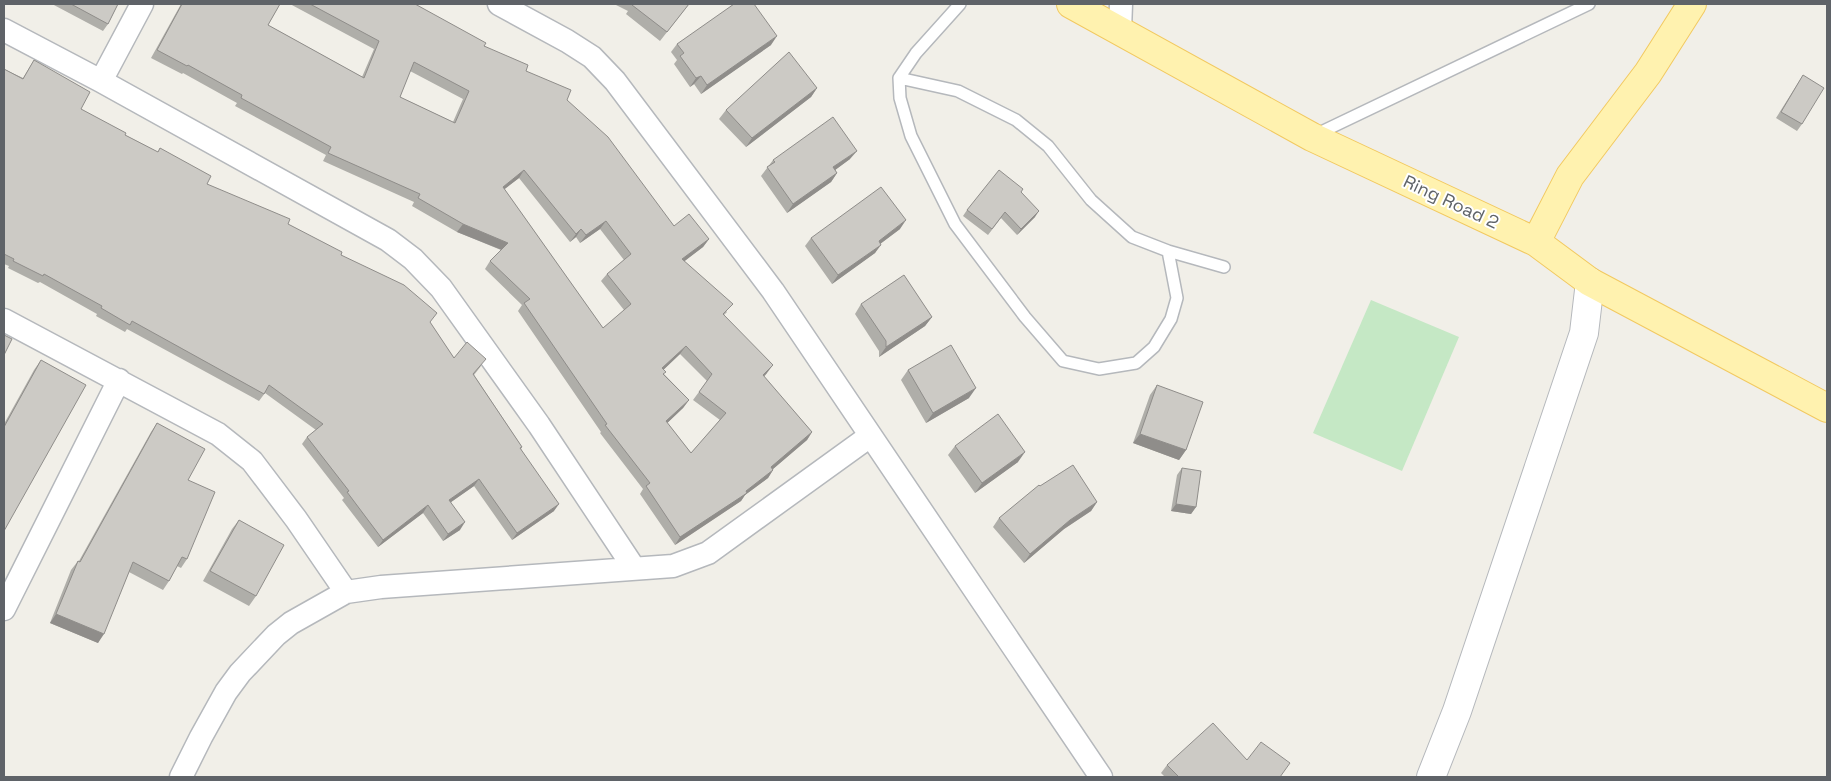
<svg xmlns="http://www.w3.org/2000/svg" width="1831" height="781" font-family="'Space Grotesk',sans-serif">
  <rect width="100%" height="100%" fill="#f1efe8"/>
  <!-- green -->
  <path fill="#c5e8c5" d="M 1371,300 L 1459,337 L 1402,471 L 1313,433 Z"/>
  <g fill="none" stroke-linecap="round" stroke-linejoin="round">
    <!-- service casing -->
    <g stroke="#b5b8bc" stroke-width="14">
      <path id="service" d="M 960,4 L 916,53 L 899,78 L 900,98 L 911,136 L 955,224 L 1025,317 L 1063,361 L 1099,369 L 1136,363 L 1154,347 L 1171,319 L 1177,298 L 1168,251
        M 899,78 L 958,91 L 1016,120 L 1048,146 L 1091,200 L 1132,237 L 1168,251 L 1224,267
        M 1315,135 L 1589,4"/>
    </g>
    <!-- minor casing -->
    <g stroke="#b5b8bc" stroke-width="25">
      <path id="minor" d="M 499,4 L 567,41 L 592,57 L 615,81 L 773,291 L 1101,777
        M 4,30 L 101,81 L 388,240 L 413,259 L 441,288 L 539,425 L 634,568
        M 1120,30 L 1121,4
        M 101,81 L 142,4
        M 4,320 L 218,434 L 252,461 L 296,519 L 346,592
        M 4,609 L 119,380
        M 181,777 L 201,737 L 226,692 L 240,673 L 276,635 L 291,623 L 346,592 L 381,587 L 673,566 L 708,553 L 870,436"/>
    </g>
    <!-- tertiary casing -->
    <g stroke="#b5b8bc" stroke-width="30">
      <path id="tertiary" d="M 1431,777 L 1457,711 L 1584,333 L 1590,282"/>
    </g>
    <!-- primary casing -->
    <g stroke="#f2c960" stroke-width="30">
      <path id="primary" d="M 1071,4 L 1312,137 L 1536,242 L 1590,282 L 1827,408
        M 1536,242 L 1570,176 L 1648,73 L 1692,4"/>
    </g>
    <!-- service -->
    <use href="#service" stroke="#fff" stroke-width="11"/>
    <!-- minor -->
    <use href="#minor" stroke="#fff" stroke-width="22"/>
    <!-- tertiary -->
    <use href="#tertiary" stroke="#fff" stroke-width="28"/>
    <!-- primary -->
    <use href="#primary" stroke="#fff2af" stroke-width="28"/>
  </g>
  <!-- wall -->
  <path fill="#afaea9" fill-rule="evenodd" d="M 52,4 L 118,4 L 108,24 L 103,31 Z
    M 181,4 L 280,4 L 268,25 L 362,77 L 374,49 L 290,4 L 415,4 L 526,71 L 567,100 L 674,226 L 709,239 L 703,247 L 684,261 L 727,312 L 724,315 L 767,373 L 764,377 L 812,432 L 807,440 L 773,469 L 773,470 L 768,478 L 745,495 L 741,501 L 675,545 L 640,494 L 643,489 L 600,433 L 601,432 L 518,311 L 522,305 L 485,269 L 490,261 L 501,250 L 457,232 L 412,206 L 414,202 L 323,161 L 326,155 L 235,106 L 237,103 L 183,73 L 182,74 L 151,58 ZM 410,71 L 463,99 L 453,122 L 400,97 ZM 519,178 L 570,242 L 576,237 L 580,243 L 600,229 L 624,260 L 607,274 L 601,281 L 624,310 L 603,328 L 504,189 ZM 680,354 L 707,381 L 693,400 L 720,420 L 691,453 L 667,423 L 683,408 L 689,400 L 664,374 L 664,369 Z
    M 614,4 L 689,4 L 660,41 L 626,14 L 628,11 Z
    M 677,44 L 771,45 L 701,94 L 694,84 L 690,87 L 674,64 L 677,60 L 671,52 Z
    M 34,60 L 81,109 L 125,135 L 158,152 L 160,148 L 207,184 L 288,224 L 341,255 L 430,323 L 454,358 L 481,366 L 474,375 L 522,447 L 521,449 L 554,511 L 512,540 L 474,486 L 451,502 L 460,530 L 443,541 L 423,513 L 378,547 L 342,500 L 344,498 L 302,444 L 307,437 L 316,430 L 265,393 L 259,401 L 127,329 L 125,332 L 96,316 L 97,314 L 40,282 L 38,283 L 8,268 L 9,266 L 4,264 L 4,69 L 23,78 Z
    M 1803,75 L 1802,124 L 1797,131 L 1776,118 Z
    M 817,88 L 811,97 L 746,147 L 719,119 L 726,110 Z
    M 850,159 L 835,170 L 837,173 L 831,182 L 787,213 L 761,176 L 773,160 Z
    M 1021,192 L 1035,217 L 1017,235 L 1001,218 L 988,235 L 963,216 L 967,210 Z
    M 900,229 L 880,244 L 875,253 L 832,284 L 805,246 L 811,238 Z
    M 861,304 L 932,317 L 925,326 L 879,357 L 879,351 L 855,314 Z
    M 41,360 L 4,531 L 4,424 L 34,370 Z
    M 908,370 L 969,398 L 926,423 L 901,380 Z
    M 1157,385 L 1186,450 L 1179,460 L 1133,443 L 1150,395 Z
    M 157,423 L 188,480 L 187,559 L 181,568 L 177,566 L 169,581 L 163,590 L 129,572 L 98,643 L 50,623 L 71,570 L 78,561 L 79,561 L 151,432 Z
    M 955,446 L 1018,462 L 975,493 L 948,455 Z
    M 1182,468 L 1196,507 L 1191,514 L 1171,511 L 1177,475 Z
    M 1040,486 L 1097,502 L 1091,511 L 1064,529 L 1024,563 L 993,527 L 999,518 Z
    M 239,520 L 256,596 L 249,606 L 203,581 L 232,529 Z
    M 1247,760 L 1280,777 L 1165,777 L 1161,773 L 1167,765 Z"/>
  <!-- shaded-wall -->
  <path fill="#8f8d8a" d="M 777,36 L 771,45 L 701,94 L 707,85 Z
    M 701,76 L 694,84 L 690,87 L 696,78 Z
    M 817,88 L 811,97 L 746,147 L 752,138 Z
    M 857,151 L 850,159 L 827,176 L 833,167 Z
    M 524,170 L 519,178 L 497,195 L 503,187 Z
    M 837,173 L 831,182 L 787,213 L 793,204 Z
    M 1039,211 L 1035,217 L 1017,235 L 1021,229 Z
    M 906,220 L 900,229 L 872,250 L 879,241 Z
    M 606,221 L 600,229 L 580,243 L 586,235 Z
    M 463,224 L 508,243 L 502,250 L 457,232 Z
    M 581,229 L 576,237 L 570,242 L 576,234 Z
    M 709,239 L 703,247 L 677,267 L 682,259 Z
    M 881,245 L 875,253 L 832,284 L 838,275 Z
    M 932,317 L 925,326 L 879,357 L 886,347 Z
    M 686,346 L 680,354 L 657,376 L 662,368 Z
    M 773,365 L 767,373 L 757,383 L 763,375 Z
    M 976,388 L 969,398 L 926,423 L 933,413 Z
    M 689,400 L 683,408 L 661,429 L 666,421 Z
    M 812,432 L 807,440 L 766,475 L 771,467 Z
    M 1140,434 L 1186,450 L 1179,460 L 1133,443 Z
    M 1025,452 L 1018,462 L 975,493 L 982,483 Z
    M 773,470 L 768,478 L 745,495 L 741,501 L 675,545 L 680,537 L 746,491 Z
    M 479,479 L 474,486 L 444,507 L 449,500 Z
    M 1097,502 L 1091,511 L 1064,529 L 1024,563 L 1030,554 L 1070,520 Z
    M 559,504 L 554,511 L 512,540 L 517,533 Z
    M 1176,504 L 1196,507 L 1191,514 L 1171,511 Z
    M 428,505 L 423,513 L 378,547 L 383,540 Z
    M 465,522 L 460,530 L 443,541 L 448,534 Z
    M 56,614 L 104,634 L 98,643 L 50,623 Z"/>
  <!-- building -->
  <path fill="#cccac5" stroke="#8f8d8a" fill-rule="evenodd" d="M 71,4 L 118,4 L 108,24 Z
    M 182,4 L 280,4 L 268,25 L 364,78 L 379,41 L 310,4 L 415,4 L 486,43 L 484,46 L 528,65 L 526,71 L 571,90 L 567,100 L 608,137 L 674,226 L 689,214 L 709,239 L 682,259 L 733,304 L 723,314 L 773,365 L 763,375 L 812,432 L 771,467 L 773,470 L 746,491 L 747,493 L 680,537 L 646,486 L 650,483 L 605,425 L 607,424 L 524,303 L 530,299 L 490,261 L 508,243 L 463,224 L 418,198 L 420,194 L 328,153 L 331,147 L 241,98 L 242,95 L 188,65 L 187,66 L 157,50 ZM 414,62 L 469,91 L 455,123 L 400,97 ZM 524,170 L 576,234 L 581,229 L 586,235 L 606,221 L 631,254 L 607,274 L 631,304 L 603,328 L 503,187 ZM 686,346 L 712,374 L 699,392 L 726,413 L 691,453 L 666,421 L 689,400 L 663,374 L 666,372 L 662,368 Z
    M 633,4 L 689,4 L 667,32 L 632,5 Z
    M 734,4 L 754,4 L 777,36 L 707,85 L 701,76 L 696,78 L 680,56 L 684,53 L 677,44 Z
    M 789,52 L 817,88 L 752,138 L 726,110 Z
    M 34,60 L 90,92 L 81,109 L 126,133 L 125,135 L 158,152 L 160,148 L 211,176 L 207,184 L 290,219 L 288,224 L 342,252 L 341,255 L 404,285 L 437,313 L 430,322 L 454,358 L 467,342 L 486,359 L 473,374 L 522,447 L 520,448 L 559,504 L 517,533 L 479,479 L 449,500 L 465,522 L 448,534 L 428,505 L 383,540 L 347,492 L 349,491 L 307,437 L 323,424 L 269,385 L 264,394 L 132,321 L 130,325 L 101,308 L 102,306 L 44,274 L 43,276 L 13,261 L 14,259 L 4,254 L 4,69 L 23,79 Z
    M 1803,75 L 1824,88 L 1802,124 L 1781,112 Z
    M 833,117 L 857,151 L 833,167 L 837,173 L 793,204 L 767,167 L 775,162 L 773,160 Z
    M 999,170 L 1023,189 L 1021,192 L 1039,211 L 1021,229 L 1005,212 L 992,229 L 967,210 Z
    M 881,187 L 906,220 L 879,241 L 881,245 L 838,275 L 811,238 Z
    M 904,275 L 932,317 L 886,347 L 886,341 L 861,304 Z
    M 4,335 L 12,339 L 4,355 Z
    M 951,345 L 976,388 L 933,413 L 908,370 Z
    M 41,360 L 86,385 L 4,531 L 4,427 Z
    M 1157,385 L 1203,402 L 1186,450 L 1140,434 Z
    M 998,414 L 1025,452 L 982,483 L 955,446 Z
    M 157,423 L 205,449 L 188,480 L 215,492 L 187,559 L 182,557 L 169,581 L 133,562 L 104,634 L 56,614 L 78,561 L 80,562 Z
    M 1073,465 L 1097,502 L 1070,520 L 1030,554 L 999,518 L 1039,485 L 1040,486 Z
    M 1182,468 L 1201,471 L 1196,507 L 1176,504 Z
    M 239,520 L 284,545 L 256,596 L 210,571 Z
    M 1213,723 L 1247,760 L 1261,742 L 1290,763 L 1280,777 L 1179,777 L 1167,765 Z"/>
  <g text-anchor="middle" stroke-width="4" stroke-linejoin="round" paint-order="stroke">
    <!-- street labels -->
    <g font-size="18" fill="#5f6368" stroke="#fff">
      <text transform="translate(1451 202) rotate(25)" y="6">Ring Road 2</text>
    </g>
  </g>
  <!-- border -->
  <rect width="1831" height="781" fill="none" stroke="#5f6368" stroke-width="10"/>
</svg>
